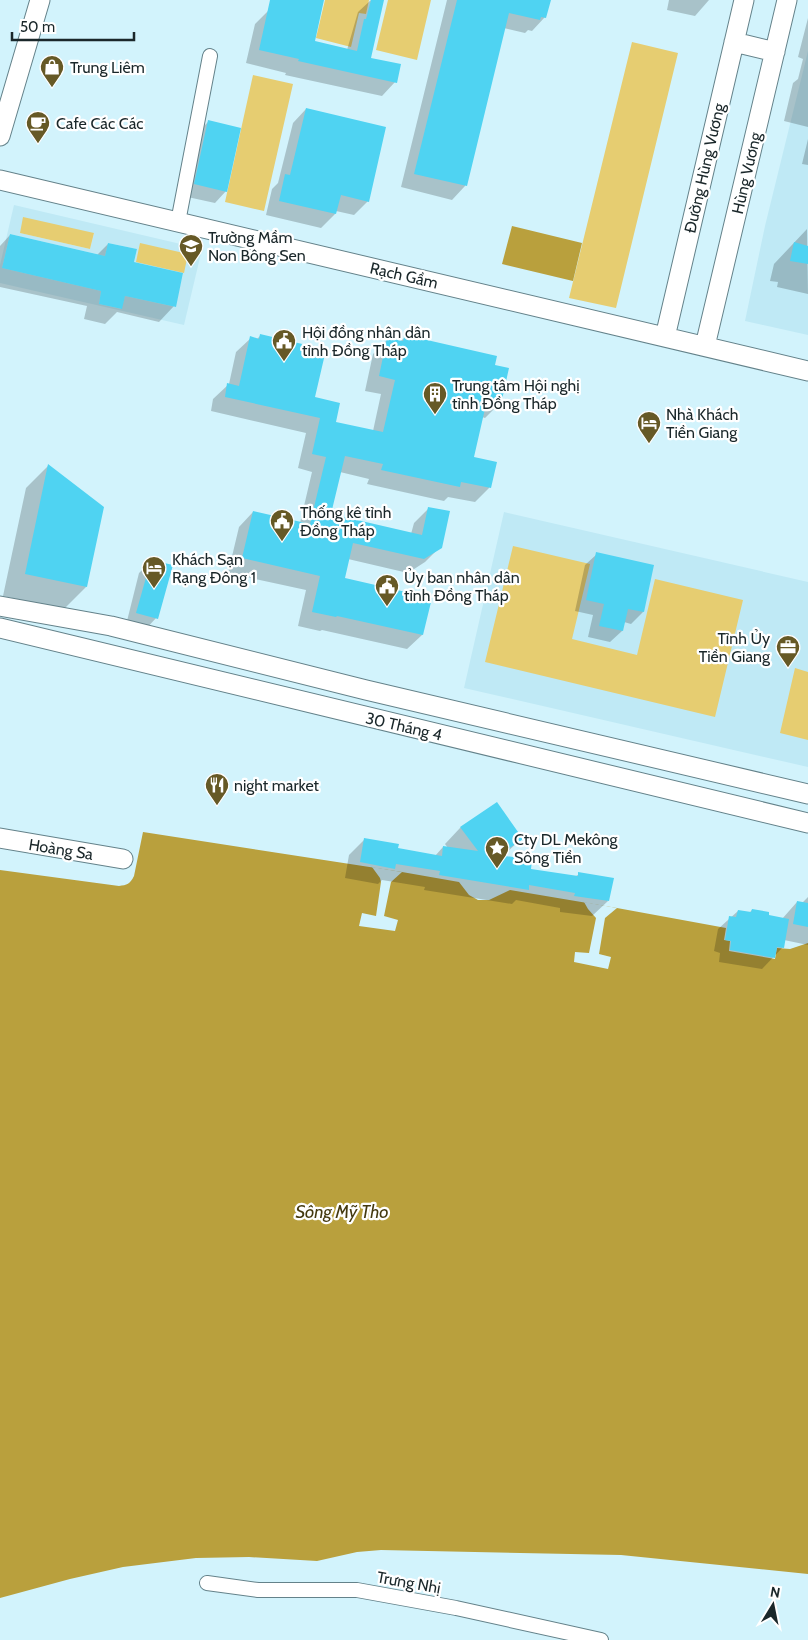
<svg xmlns="http://www.w3.org/2000/svg" width="808" height="1640" font-family="Cabin,sans-serif">
  <rect width="100%" height="100%" fill="#d2f3fc"/>
  <!-- built -->
  <path fill="#bfe9f5" fill-rule="evenodd" d="M 808,51 L 808,335 L 745,321 L 765,226 Z
    M 14,205 L 202,249 L 184,325 L 0,283 L 0,265 ZM 20,233 L 94,233 L 94,234 L 90,249 ZM 10,234 L 105,256 L 108,243 L 137,249 L 134,262 L 183,274 L 175,307 L 125,296 L 121,309 L 99,304 L 101,291 L 2,268 Z
    M 504,512 L 808,582 L 808,767 L 464,688 Z"/>
  <!-- green -->
  <path fill="#e6cd71" d="M 325,0 L 369,0 L 366,14 L 359,13 L 351,47 L 316,38 Z
    M 388,0 L 431,0 L 417,60 L 376,50 Z
    M 632,42 L 678,53 L 616,308 L 569,298 Z
    M 253,75 L 293,84 L 264,211 L 225,202 Z
    M 23,217 L 94,233 L 90,249 L 20,233 Z
    M 140,243 L 188,254 L 184,273 L 136,262 Z
    M 513,546 L 590,564 L 572,639 L 637,655 L 655,579 L 743,600 L 715,717 L 485,662 Z
    M 795,668 L 808,672 L 808,740 L 780,733 Z"/>
  <!-- water -->
  <path fill="#b9a03d" d="M 512,226 L 582,243 L 573,281 L 502,264 Z
    M 143,832 L 402,872 L 459,882 L 469,895 L 478,900 L 489,900 L 510,890 L 617,908 L 726,928 L 724,940 L 730,941 L 729,951 L 775,959 L 777,948 L 790,949 L 808,943 L 808,1574 L 621,1555 L 381,1550 L 357,1552 L 317,1561 L 249,1557 L 196,1558 L 123,1567 L 70,1579 L 0,1598 L 0,870 L 119,886 C 127,885 130,884 134,876 Z"/>
  <!-- pier -->
  <path fill="#d2f3fc" d="M 372,867 L 402,872 L 391,882 L 384,916 L 398,920 L 395,931 L 359,926 L 362,913 L 376,916 L 381,882 L 380,878 Z
    M 584,902 L 617,908 L 605,918 L 599,954 L 611,957 L 608,969 L 574,962 L 575,952 L 589,953 L 596,918 L 588,909 Z"/>
  <!-- shadow -->
  <path fill="#0003" d="M 272,0 L 323,0 L 314,42 L 347,50 L 358,12 L 371,0 L 378,0 L 370,59 L 395,82 L 382,96 L 285,75 L 286,73 L 246,63 L 255,24 L 269,10 Z
    M 447,0 L 549,0 L 545,17 L 532,31 L 528,30 L 525,33 L 504,28 L 465,186 L 452,200 L 401,187 Z
    M 669,0 L 709,0 L 695,16 L 667,10 Z
    M 808,18 L 808,127 L 784,121 L 793,83 L 798,79 L 803,59 L 798,57 Z
    M 306,109 L 368,201 L 354,215 L 336,211 L 335,214 L 321,228 L 266,215 L 272,189 L 278,183 L 293,123 Z
    M 208,122 L 226,191 L 215,203 L 183,196 L 196,134 Z
    M 808,139 L 808,165 L 802,164 Z
    M 807,229 L 808,294 L 777,287 L 778,282 L 770,281 L 774,264 Z
    M 10,235 L 97,255 L 108,244 L 133,263 L 174,306 L 159,322 L 117,312 L 105,324 L 84,319 L 87,306 L 0,287 L 0,246 Z
    M 260,336 L 334,423 L 373,431 L 381,394 L 365,391 L 373,354 L 388,339 L 400,342 L 405,337 L 493,365 L 500,403 L 485,418 L 482,417 L 473,458 L 495,463 L 489,488 L 475,502 L 448,497 L 444,501 L 367,484 L 369,479 L 340,472 L 330,515 L 411,534 L 414,523 L 429,508 L 440,547 L 425,562 L 408,573 L 348,559 L 344,579 L 430,599 L 422,635 L 407,649 L 322,630 L 320,631 L 298,626 L 306,590 L 228,573 L 239,527 L 253,512 L 300,523 L 312,472 L 298,468 L 306,433 L 211,411 L 213,399 L 229,384 L 236,352 L 251,338 L 257,339 Z
    M 48,466 L 86,587 L 64,609 L 3,596 L 26,488 Z
    M 597,554 L 652,566 L 643,612 L 631,624 L 624,622 L 622,631 L 610,642 L 588,637 L 593,615 L 575,611 L 585,565 Z
    M 151,561 L 156,618 L 145,630 L 126,625 L 139,573 Z
    M 496,804 L 521,839 L 502,857 L 530,870 L 575,877 L 579,874 L 608,901 L 592,916 L 560,912 L 560,908 L 516,900 L 512,904 L 424,890 L 425,887 L 382,880 L 378,884 L 345,878 L 349,855 L 365,839 L 397,849 L 435,856 L 443,847 L 448,848 L 445,844 L 460,828 Z
    M 808,897 L 808,945 L 784,940 L 783,947 L 762,969 L 719,962 L 720,953 L 714,951 L 718,929 L 738,911 L 749,913 L 752,910 L 767,916 L 782,919 L 797,902 L 802,903 Z"/>
  <!-- building -->
  <path fill="#4fd3f2" d="M 270,0 L 324,0 L 315,41 L 357,51 L 364,19 L 366,19 L 371,0 L 384,0 L 371,58 L 401,64 L 397,83 L 298,61 L 299,59 L 259,50 Z
    M 457,0 L 551,0 L 546,18 L 541,17 L 540,20 L 509,13 L 467,186 L 414,174 Z
    M 306,108 L 386,127 L 369,202 L 341,195 L 336,214 L 279,201 L 285,174 L 290,175 Z
    M 208,120 L 241,128 L 227,192 L 194,184 Z
    M 10,234 L 105,256 L 108,243 L 137,249 L 134,262 L 183,273 L 176,307 L 125,296 L 122,309 L 99,304 L 101,291 L 2,268 Z
    M 794,242 L 808,246 L 808,264 L 790,261 Z
    M 260,334 L 315,347 L 314,351 L 325,354 L 315,397 L 340,403 L 336,422 L 383,432 L 395,380 L 379,376 L 387,338 L 403,341 L 405,335 L 497,356 L 495,365 L 509,368 L 501,404 L 487,400 L 474,457 L 497,462 L 491,488 L 461,482 L 460,487 L 381,470 L 383,464 L 345,456 L 331,514 L 422,535 L 428,507 L 450,511 L 442,548 L 424,559 L 353,543 L 345,578 L 432,598 L 423,635 L 337,616 L 336,617 L 312,612 L 320,576 L 242,558 L 253,511 L 310,524 L 326,457 L 312,454 L 320,418 L 225,397 L 227,383 L 239,386 L 250,336 L 259,339 Z
    M 48,464 L 104,507 L 87,587 L 25,574 Z
    M 596,552 L 654,565 L 644,612 L 628,609 L 623,631 L 599,626 L 604,604 L 586,600 Z
    M 151,560 L 173,565 L 158,619 L 136,613 Z
    M 497,802 L 523,839 L 499,855 L 532,860 L 531,869 L 578,876 L 578,872 L 614,878 L 609,901 L 574,896 L 575,893 L 529,885 L 529,890 L 439,875 L 440,871 L 396,864 L 395,869 L 360,862 L 364,838 L 399,844 L 398,848 L 442,856 L 443,846 L 478,851 L 460,827 Z
    M 797,901 L 808,903 L 808,927 L 793,924 Z
    M 752,909 L 769,912 L 769,915 L 789,919 L 784,948 L 777,947 L 775,958 L 730,950 L 731,941 L 725,940 L 729,916 L 736,917 L 738,910 L 751,912 Z"/>
  <g fill="none" stroke-linecap="round" stroke-linejoin="round">
    <!-- street casing -->
    <g stroke="#64828a" stroke-width="16">
      <path id="street" d="M 178,222 L 210,56
        M 207,1583 L 258,1590 L 357,1590 L 456,1608 L 601,1640"/>
    </g>
    <!-- secondary casing -->
    <g stroke="#64828a" stroke-width="21">
      <path id="secondary" d="M 734,42 L 775,52
        M 0,136 L 40,0
        M 0,180 L 808,371
        M 665,337 L 744,0
        M 705,346 L 787,0
        M 0,606 L 111,626 L 366,690 L 808,794
        M 0,628 L 808,823
        M 0,838 L 123,859"/>
    </g>
    <!-- street -->
    <use href="#street" stroke="#fff" stroke-width="14"/>
    <!-- secondary -->
    <use href="#secondary" stroke="#fff" stroke-width="19"/>
  </g>
  <!-- icons -->
  <defs>
    <g id="shop-pin" transform="scale(1.25)"><path d="M0 17L-7.5 6A9.5 9.5 0 1 1 7.5 6Z" fill="#665926" stroke="#fff"/><path d="M-5-2.5h2.3a2.7 3.5 0 0 1 5.4 0H5L5.5 6h-11ZM-1.5-2.5h3a1.5 2.3 0 0 0-3 0Z" fill="#fff"/></g>
    <g id="cafe-pin" transform="scale(1.25)"><path d="M0 17L-7.5 6A9.5 9.5 0 1 1 7.5 6Z" fill="#665926" stroke="#fff"/><path d="M-5.5-4.5H6V0H3Q3 3.5 0 3.5H-2.5Q-5.5 3.5-5.5 0ZM3-3.2v2h1.7v-2ZM-6 4.5H4V6H-6Z" fill="#fff"/></g>
    <g id="school-pin" transform="scale(1.25)"><path d="M0 17L-7.5 6A9.5 9.5 0 1 1 7.5 6Z" fill="#665926" stroke="#fff"/><path d="M0-5L7-2L0 1L-7-2ZM-4 1L0 2.5L4 1V4Q0 6-4 4Z" fill="#fff"/></g>
    <g id="civic-pin" transform="scale(1.25)"><path d="M0 17L-7.5 6A9.5 9.5 0 1 1 7.5 6Z" fill="#665926" stroke="#fff"/><path d="M-.6-6.5H3V-4.5H.6V-3L4-1V1h2V6H-6V1h2V-1L-.6-3ZM-1.2 2.5V6h2.4V2.5Z" fill="#fff"/></g>
    <g id="building-pin" transform="scale(1.25)"><path d="M0 17L-7.5 6A9.5 9.5 0 1 1 7.5 6Z" fill="#665926" stroke="#fff"/><path d="M-4-6H4V6H1V3H-1V6H-4ZM-2.5-4.3h1.7v1.8h-1.7ZM.8-4.3h1.7v1.8H.8ZM-2.5-1h1.7V.8h-1.7ZM.8-1h1.7V.8H.8Z" fill="#fff"/></g>
    <g id="hotel-pin" transform="scale(1.25)"><path d="M0 17L-7.5 6A9.5 9.5 0 1 1 7.5 6Z" fill="#665926" stroke="#fff"/><path d="M-6-4.5h1.5V1H6V5H4.5V3h-9V5H-6ZM-4 0a1.8 1.8 0 1 1 3.6 0ZM.5 0V-2.5h3Q6-2.5 6 0Z" fill="#fff"/></g>
    <g id="office-pin" transform="scale(1.25)"><path d="M0 17L-7.5 6A9.5 9.5 0 1 1 7.5 6Z" fill="#665926" stroke="#fff"/><path d="M-6-3h4V-5.5h4V-3h4V5H-6ZM-1-4.5V-3h2v-1.5ZM-6 0V1H6V0Z" fill="#fff"/></g>
    <g id="restaurant-pin" transform="scale(1.25)"><path d="M0 17L-7.5 6A9.5 9.5 0 1 1 7.5 6Z" fill="#665926" stroke="#fff"/><path d="M-5-6h1v4h1v-4h1v4h1v-4h1v5L-1.5 .5V6h-2V.5L-5-1ZM5-6V6H3V1.5H1.5Q1.5-4 5-6Z" fill="#fff"/></g>
    <g id="sight-pin" transform="scale(1.25)"><path d="M0 17L-7.5 6A9.5 9.5 0 1 1 7.5 6Z" fill="#665926" stroke="#fff"/><path d="M0-6L1.8-2.2L6-1.7L2.9 1.2L3.7 5.4L0 3.3L-3.7 5.4L-2.9 1.2L-6-1.7L-1.8-2.2Z" fill="#fff"/></g>
  </defs>
  <g fill-rule="evenodd">
    <use href="#shop-pin" x="52" y="67"/>
    <use href="#cafe-pin" x="38" y="123"/>
    <use href="#school-pin" x="191" y="246"/>
    <use href="#civic-pin" x="284" y="341"/>
    <use href="#building-pin" x="435" y="394"/>
    <use href="#hotel-pin" x="649" y="423"/>
    <use href="#civic-pin" x="282" y="521"/>
    <use href="#hotel-pin" x="154" y="568"/>
    <use href="#civic-pin" x="387" y="586"/>
    <use href="#office-pin" x="788" y="647"/>
    <use href="#restaurant-pin" x="217" y="785"/>
    <use href="#sight-pin" x="497" y="848"/>
  </g>
  <g text-anchor="middle" stroke-width="4.5" stroke-linejoin="round" paint-order="stroke">
    <!-- poi labels -->
    <g font-size="16" fill="#1a272a" stroke="#fff" text-anchor="start">
      <text x="70" y="73">Trung Liêm</text>
      <text x="56" y="129">Cafe Các Các</text>
      <text x="208" y="243">Trường Mầm<tspan x="208" dy="18">Non Bông Sen</tspan></text>
      <text x="302" y="338">Hội đồng nhân dân<tspan x="302" dy="18">tỉnh Đồng Tháp</tspan></text>
      <text x="452" y="391">Trung tâm Hội nghị<tspan x="452" dy="18">tỉnh Đồng Tháp</tspan></text>
      <text x="666" y="420">Nhà Khách<tspan x="666" dy="18">Tiền Giang</tspan></text>
      <text x="300" y="518">Thống kê tỉnh<tspan x="300" dy="18">Đồng Tháp</tspan></text>
      <text x="172" y="565">Khách Sạn<tspan x="172" dy="18">Rạng Đông 1</tspan></text>
      <text x="404" y="583">Ủy ban nhân dân<tspan x="404" dy="18">tỉnh Đồng Tháp</tspan></text>
      <text x="770" y="644" text-anchor="end">Tỉnh Ủy<tspan x="770" dy="18">Tiền Giang</tspan></text>
      <text x="234" y="791">night market</text>
      <text x="514" y="845">Cty DL Mekông<tspan x="514" dy="18">Sông Tiền</tspan></text>
    </g>
    <!-- street labels -->
    <g font-size="16" fill="#1a272a" stroke="#fff">
      <text transform="translate(704 168) rotate(-77)" y="6">Đường Hùng Vương</text>
      <text transform="translate(746 173) rotate(-77)" y="6">Hùng Vương</text>
      <text transform="translate(404 275) rotate(13)" y="6">Rạch Gầm</text>
      <text transform="translate(404 726) rotate(13)" y="6">30 Tháng 4</text>
      <text transform="translate(61 849) rotate(9)" y="6">Hoàng Sa</text>
      <text transform="translate(409 1582) rotate(10)" y="6">Trưng Nhị</text>
    </g>
    <!-- water labels -->
    <g font-size="18" font-style="italic" fill="#44390f" stroke="#fff">
      <text x="342" y="1218">Sông Mỹ Tho</text>
    </g>
  </g>
  <!-- north arrow -->
  <g transform="translate(773 1605) rotate(10)" stroke="#ffffff" stroke-width="4" paint-order="stroke">
  <path d="M0-4L9 19L0 12L-9 19Z" fill="#1a272a"/>
  <text y="-8" font-size="14" font-weight="bold" text-anchor="middle" fill="#1a272a">N</text>
  </g>
  <!-- scale -->
  <path d="M12 32v8h122v-8" fill="none" stroke="#1a272a" stroke-width="2.5"/>
  <text x="20" y="32" font-size="15" fill="#1a272a" stroke="#ffffff" stroke-width="4" paint-order="stroke">50 m</text>
</svg>
